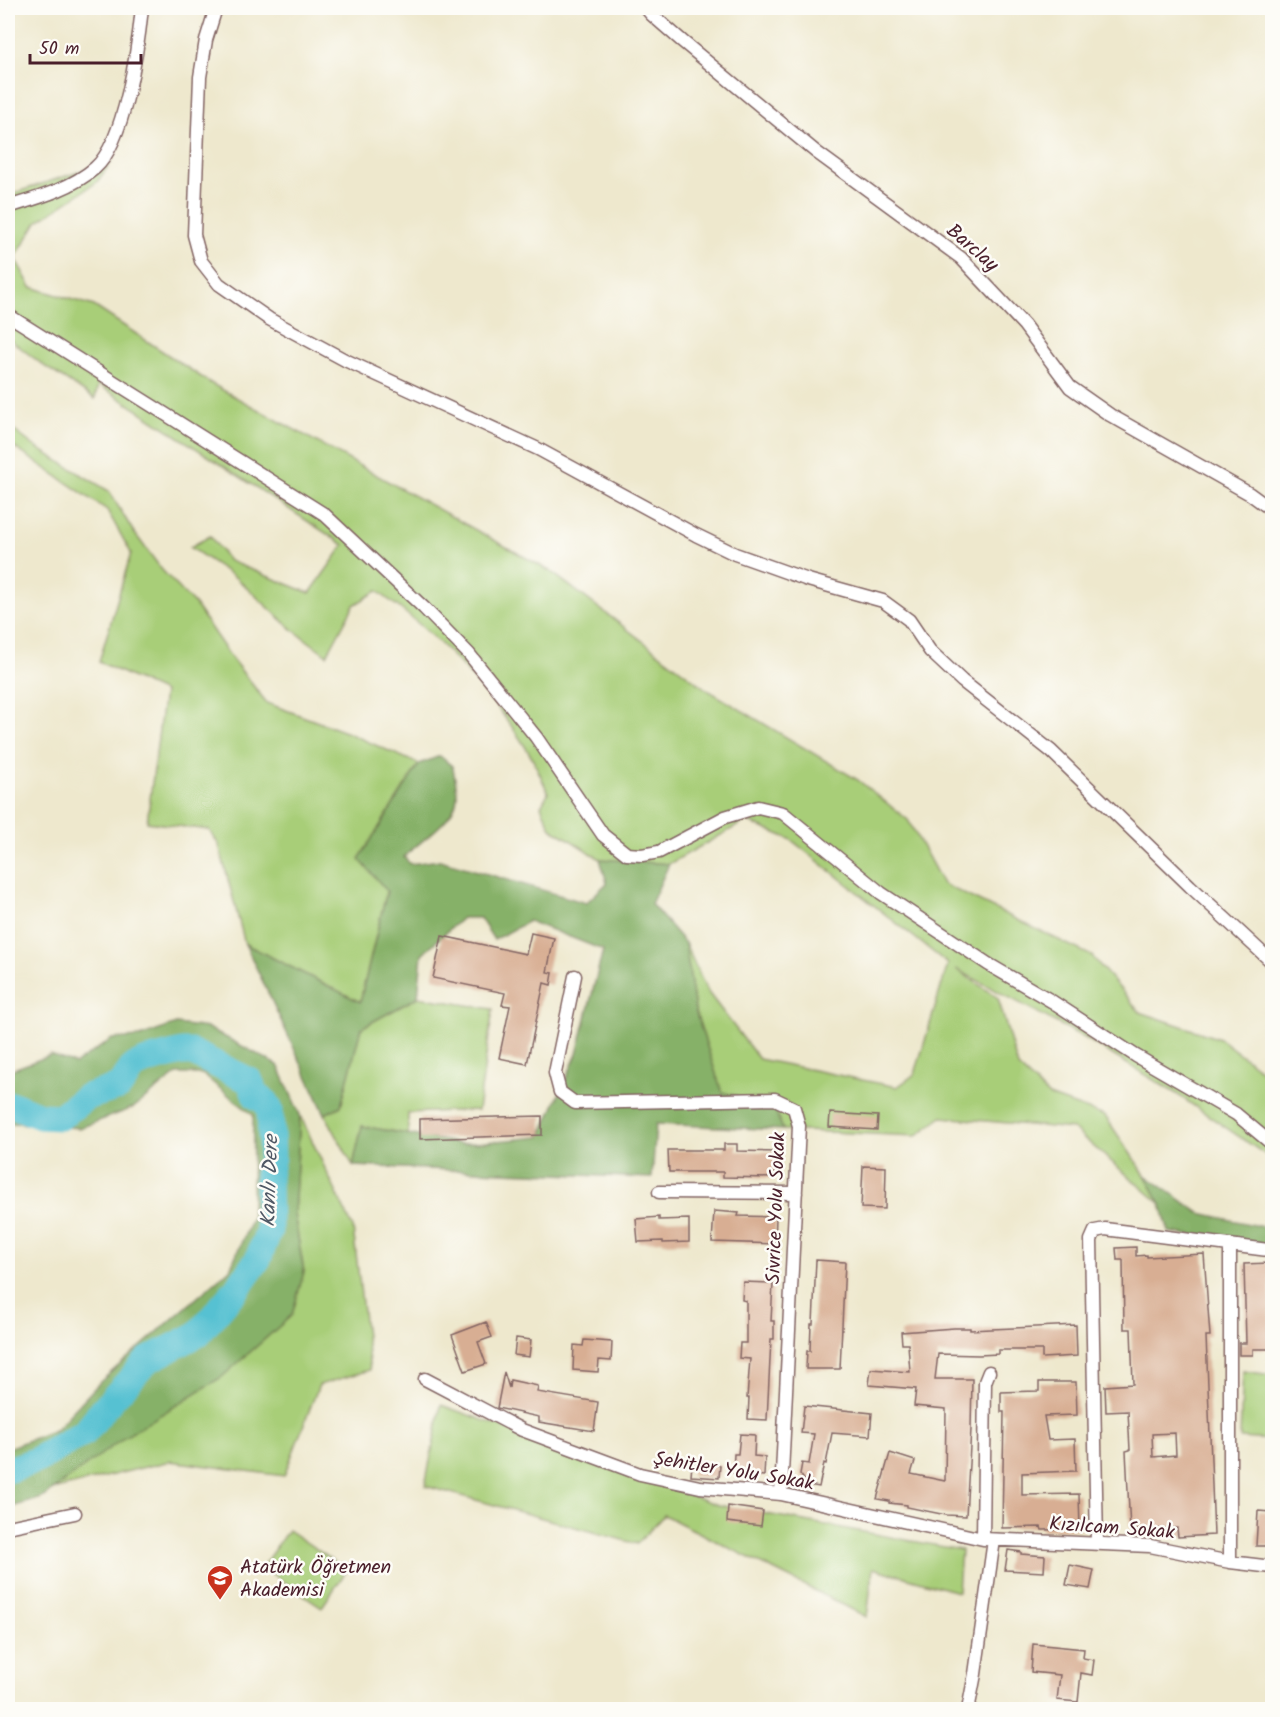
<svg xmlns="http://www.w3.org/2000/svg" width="1280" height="1717" font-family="Kalam,sans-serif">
  <rect width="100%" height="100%" fill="#fdfcf7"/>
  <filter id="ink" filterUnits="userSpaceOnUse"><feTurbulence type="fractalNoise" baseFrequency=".0167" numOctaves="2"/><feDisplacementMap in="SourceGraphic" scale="12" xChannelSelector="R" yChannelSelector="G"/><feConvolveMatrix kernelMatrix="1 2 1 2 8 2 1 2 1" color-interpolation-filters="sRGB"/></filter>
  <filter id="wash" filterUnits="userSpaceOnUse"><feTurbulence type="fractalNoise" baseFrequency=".008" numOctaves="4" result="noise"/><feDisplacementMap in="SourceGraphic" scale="24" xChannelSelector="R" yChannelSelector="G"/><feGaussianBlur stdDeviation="1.35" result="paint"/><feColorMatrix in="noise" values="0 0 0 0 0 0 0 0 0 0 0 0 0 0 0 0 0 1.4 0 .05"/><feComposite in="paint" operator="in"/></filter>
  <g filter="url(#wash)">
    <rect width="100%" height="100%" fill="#eee8cd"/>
    <!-- green -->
    <path fill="#a8ce78" stroke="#797652" stroke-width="1.5" d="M 112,161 L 97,182 L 37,222 L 15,258 L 31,287 L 94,306 L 212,384 L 550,571 L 706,689 L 858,780 L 908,820 L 943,884 L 1092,956 L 1140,1012 L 1220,1039 L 1272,1078 L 1272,1159 L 1175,1093 L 1085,1038 L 956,969 L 998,998 L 1018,1067 L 1049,1096 L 1105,1116 L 1145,1175 L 1161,1204 L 1073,1129 L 942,1117 L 916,1136 L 783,1130 L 773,1107 L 722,1093 L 695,1010 L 685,943 L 707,991 L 759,1059 L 897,1087 L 915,1074 L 948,964 L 790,839 L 746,821 L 669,864 L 600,859 L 551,828 L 541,806 L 548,793 C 542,779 536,764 528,751 C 489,689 436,633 377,591 L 354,605 L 327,655 L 293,630 L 236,578 L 190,547 L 210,536 L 229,561 L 310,593 L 344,545 L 98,384 L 95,399 L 44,366 L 8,338 L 8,195 Z
      M 8,426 L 37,448 L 109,491 L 133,531 L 162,570 L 195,605 L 232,659 L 267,703 L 348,733 L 419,764 L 380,826 L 387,890 L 360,1002 L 245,944 L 219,845 L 209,830 L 147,822 L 164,692 L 99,662 L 131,553 L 107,510 L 8,443 Z
      M 418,997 L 493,1009 L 478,1110 L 408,1113 L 408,1134 L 362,1126 L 353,1166 L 325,1114 L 341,1106 L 361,1028 Z
      M 300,1115 L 353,1228 L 370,1370 L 319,1385 L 284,1476 L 170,1461 L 52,1490 L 126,1436 L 304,1272 L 294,1214 Z
      M 1243,1371 L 1272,1375 L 1272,1440 L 1240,1438 Z
      M 441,1405 L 718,1505 L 961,1550 L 958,1592 L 873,1568 L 867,1617 L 664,1515 L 637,1544 L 425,1486 Z
      M 288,1530 L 347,1570 L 322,1607 L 262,1567 Z"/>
    <!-- forest -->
    <path fill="#86b168" stroke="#68684a" stroke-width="1.5" d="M 440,756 L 453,767 C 454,776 457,786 457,795 C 458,819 419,841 404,857 L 410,864 L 440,860 L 586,903 L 607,883 L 600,859 L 669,864 L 651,904 L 685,943 L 695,1010 L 722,1092 L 774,1107 L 783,1130 L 656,1124 L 652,1178 L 353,1166 L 362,1126 L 463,1144 L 540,1137 L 577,1054 L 603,950 L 529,921 L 494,940 L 480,918 L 462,918 L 422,954 L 418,997 L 361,1028 L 341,1106 L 325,1114 L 245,944 L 360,1002 L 387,891 L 359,859 L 419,764 Z
      M 176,1024 L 208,1028 L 278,1065 L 300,1115 L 294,1214 L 304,1272 L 292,1315 L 222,1377 L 126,1436 L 42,1498 L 8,1508 L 8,1448 L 55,1430 L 101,1381 L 230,1269 L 252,1218 L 253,1115 L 202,1074 L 177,1074 L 133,1108 L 80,1128 L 17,1123 L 8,1124 L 8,1071 L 51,1055 L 75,1064 L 112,1039 L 140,1037 Z
      M 1145,1175 L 1200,1213 L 1272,1229 L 1272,1248 L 1169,1232 L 1161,1204 Z"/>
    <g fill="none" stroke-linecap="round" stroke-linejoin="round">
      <!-- river -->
      <path stroke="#57c1d2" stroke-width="27" d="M 8,1105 L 16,1106 L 40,1116 L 60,1117 L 86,1097 L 119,1087 L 133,1067 L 147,1061 L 182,1052 L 191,1052 L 250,1081 L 256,1096 L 266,1102 L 270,1110 L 272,1157 L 268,1176 L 269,1230 L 258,1259 L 239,1286 L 198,1334 L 148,1360 L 104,1408 L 85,1432 L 35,1461 L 8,1470"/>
    </g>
    <g id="blocks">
      <!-- building -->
      <path fill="#d8ae93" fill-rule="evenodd" d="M 531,933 L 554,938 L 547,972 L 553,973 L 551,985 L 544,983 L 527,1064 L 499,1058 L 510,1006 L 502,1005 L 505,993 L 433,978 L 442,936 L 526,954 Z
        M 830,1113 L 878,1116 L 877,1130 L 829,1127 Z
        M 542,1116 L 542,1135 L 420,1139 L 420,1119 Z
        M 724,1144 L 737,1144 L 737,1151 L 776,1152 L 775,1178 L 723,1177 L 723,1172 L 669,1172 L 668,1150 L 724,1150 Z
        M 863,1166 L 886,1167 L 885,1209 L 861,1208 Z
        M 714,1211 L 739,1213 L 738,1216 L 776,1217 L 775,1244 L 712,1242 Z
        M 659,1217 L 659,1220 L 689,1219 L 689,1242 L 663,1243 L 663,1241 L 638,1242 L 636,1219 Z
        M 1136,1247 L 1136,1256 L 1147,1255 L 1147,1257 L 1204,1254 L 1210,1336 L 1206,1336 L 1214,1535 L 1178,1537 L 1177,1528 L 1130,1530 L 1126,1451 L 1130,1450 L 1128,1411 L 1106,1412 L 1105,1386 L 1133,1384 L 1131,1329 L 1124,1329 L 1123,1260 L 1117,1260 L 1116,1248 ZM 1175,1433 L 1176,1455 L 1153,1457 L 1152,1434 Z
        M 816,1260 L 845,1262 L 840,1369 L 806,1369 L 807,1351 L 810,1351 L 811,1324 L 813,1324 Z
        M 1270,1263 L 1271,1349 L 1253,1349 L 1253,1355 L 1239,1355 L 1239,1343 L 1246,1343 L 1244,1264 Z
        M 743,1282 L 773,1283 L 771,1321 L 774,1321 L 774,1339 L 771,1339 L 767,1420 L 748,1419 L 749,1398 L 747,1398 L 750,1359 L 739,1358 L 740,1343 L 746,1343 L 746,1301 L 742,1300 Z
        M 486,1322 L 492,1337 L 478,1342 L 486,1364 L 465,1371 L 452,1335 Z
        M 1076,1325 L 1077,1356 L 1042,1358 L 1042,1350 L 998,1350 L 998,1354 L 979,1355 L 938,1354 L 935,1379 L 972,1379 L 971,1429 L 966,1516 L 946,1515 L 907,1507 L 907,1505 L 889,1503 L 889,1501 L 877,1499 L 890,1453 L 915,1461 L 911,1474 L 945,1481 L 946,1409 L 914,1406 L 916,1389 L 869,1385 L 871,1369 L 910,1372 L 908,1344 L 902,1344 L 901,1332 L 954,1328 L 970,1328 L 970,1330 Z
        M 516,1338 L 531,1340 L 529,1357 L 514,1355 Z
        M 584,1340 L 612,1342 L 611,1361 L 599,1360 L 598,1372 L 573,1370 L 574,1345 L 583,1346 Z
        M 504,1372 L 509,1388 L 510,1380 L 538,1386 L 537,1392 L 598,1402 L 594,1431 L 539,1422 L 539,1417 L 497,1408 Z
        M 1039,1382 L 1076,1382 L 1077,1415 L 1044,1416 L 1048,1440 L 1075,1439 L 1076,1471 L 1022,1473 L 1022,1495 L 1079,1494 L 1080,1529 L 1042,1530 L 1041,1527 L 1002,1528 L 1004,1412 L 1001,1412 L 1001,1392 L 1039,1391 Z
        M 804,1406 L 872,1413 L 870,1436 L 832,1433 L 826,1464 L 824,1463 L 819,1487 L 808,1485 L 800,1474 L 802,1463 L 809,1464 L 814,1434 L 801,1433 Z
        M 740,1434 L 755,1435 L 754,1456 L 765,1457 L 764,1476 L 733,1473 L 734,1454 L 738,1454 Z
        M 692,1464 L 720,1465 L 719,1478 L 691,1476 Z
        M 728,1506 L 763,1511 L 761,1526 L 727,1522 Z
        M 1258,1511 L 1271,1512 L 1272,1546 L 1256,1546 Z
        M 1008,1550 L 1021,1552 L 1021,1554 L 1045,1556 L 1044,1572 L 1005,1570 Z
        M 1070,1565 L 1094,1570 L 1090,1589 L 1066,1585 Z
        M 1033,1644 L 1084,1649 L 1083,1658 L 1094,1660 L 1092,1675 L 1081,1673 L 1078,1702 L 1057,1700 L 1060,1675 L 1031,1672 Z"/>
    </g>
  </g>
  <g filter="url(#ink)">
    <use href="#blocks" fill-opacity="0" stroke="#836564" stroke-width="1.5"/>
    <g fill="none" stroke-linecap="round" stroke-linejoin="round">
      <!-- street casing -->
      <g stroke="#836564" stroke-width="15">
        <path id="street" d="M 216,8 L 206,40 L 200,77 L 194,235 L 201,261 L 219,284 L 269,319 L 345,360 L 538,449 L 696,535 L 735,554 L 808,580 L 883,601 L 909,620 L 930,651 L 962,681 L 1051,751 L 1190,886 L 1272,962
          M 646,8 L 651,14 L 682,41 L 816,152 L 961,258 L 1024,325 L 1070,387 L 1110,415 L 1250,494 L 1272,510
          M 8,207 C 37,198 71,189 95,168 C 125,142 138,47 142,8
          M 8,315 L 324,514 L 424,608 L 469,654 L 536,737 L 603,835 L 627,854 L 642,855 L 659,852 L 725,817 L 758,807 L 783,813 L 881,893 L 988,964 L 1053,1002 L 1136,1056 L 1236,1114 L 1272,1144
          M 575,976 L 555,1073 L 560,1092 L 575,1103 L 775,1099 L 794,1108 L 799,1126 L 781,1494
          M 659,1192 L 796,1193
          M 1230,1245 L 1230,1562
          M 425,1379 L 522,1430 L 640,1474 L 700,1487 L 781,1494 L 983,1539 L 1150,1546 L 1230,1562 L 1272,1567
          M 8,1527 L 75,1513
          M 983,1539 L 985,1382 L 989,1372
          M 1097,1543 L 1091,1240 L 1095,1231 L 1105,1229 L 1268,1250 L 1272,1254
          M 968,1710 L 975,1674 L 994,1540"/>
      </g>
      <!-- street -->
      <use href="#street" stroke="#fff" stroke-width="12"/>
    </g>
  </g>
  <!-- icons -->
  <defs>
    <g id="university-pin" transform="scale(1.35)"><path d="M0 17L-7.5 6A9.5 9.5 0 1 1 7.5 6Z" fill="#c8321e" stroke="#fdfcf7"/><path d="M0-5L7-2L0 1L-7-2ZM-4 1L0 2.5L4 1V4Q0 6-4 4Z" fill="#fff"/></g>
  </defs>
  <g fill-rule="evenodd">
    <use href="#university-pin" x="220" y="1578"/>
  </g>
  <g text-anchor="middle" stroke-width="5" stroke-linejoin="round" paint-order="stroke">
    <!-- street labels -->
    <g font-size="20" fill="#4a1f2b" stroke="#fdfcf7">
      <text transform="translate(973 247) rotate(41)" y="7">Barclay</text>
      <text transform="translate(775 1208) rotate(-88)" y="7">Sivrice Yolu Sokak</text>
      <text transform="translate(734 1470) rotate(9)" y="7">Şehitler Yolu Sokak</text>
      <text transform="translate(1112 1527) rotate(4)" y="7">Kızılcam Sokak</text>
    </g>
    <!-- poi labels -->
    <g font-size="20" fill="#4a1f2b" stroke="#fdfcf7" text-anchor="start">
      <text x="240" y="1573">Atatürk Öğretmen<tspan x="240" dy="23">Akademisi</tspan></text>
    </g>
    <!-- water labels -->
    <g font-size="21" font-style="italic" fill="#4f5865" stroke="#fdfcf7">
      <text transform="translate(269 1181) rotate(-88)" y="7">Kanlı Dere</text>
    </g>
  </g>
  <!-- margin -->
  <rect width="1280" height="1717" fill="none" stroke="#fdfcf7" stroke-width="30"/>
  <!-- scale -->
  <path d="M30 54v9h111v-9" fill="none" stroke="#4a1f2b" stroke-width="3"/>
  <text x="39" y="54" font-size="18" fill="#4a1f2b" stroke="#fdfcf7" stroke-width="4.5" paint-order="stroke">50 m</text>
</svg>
